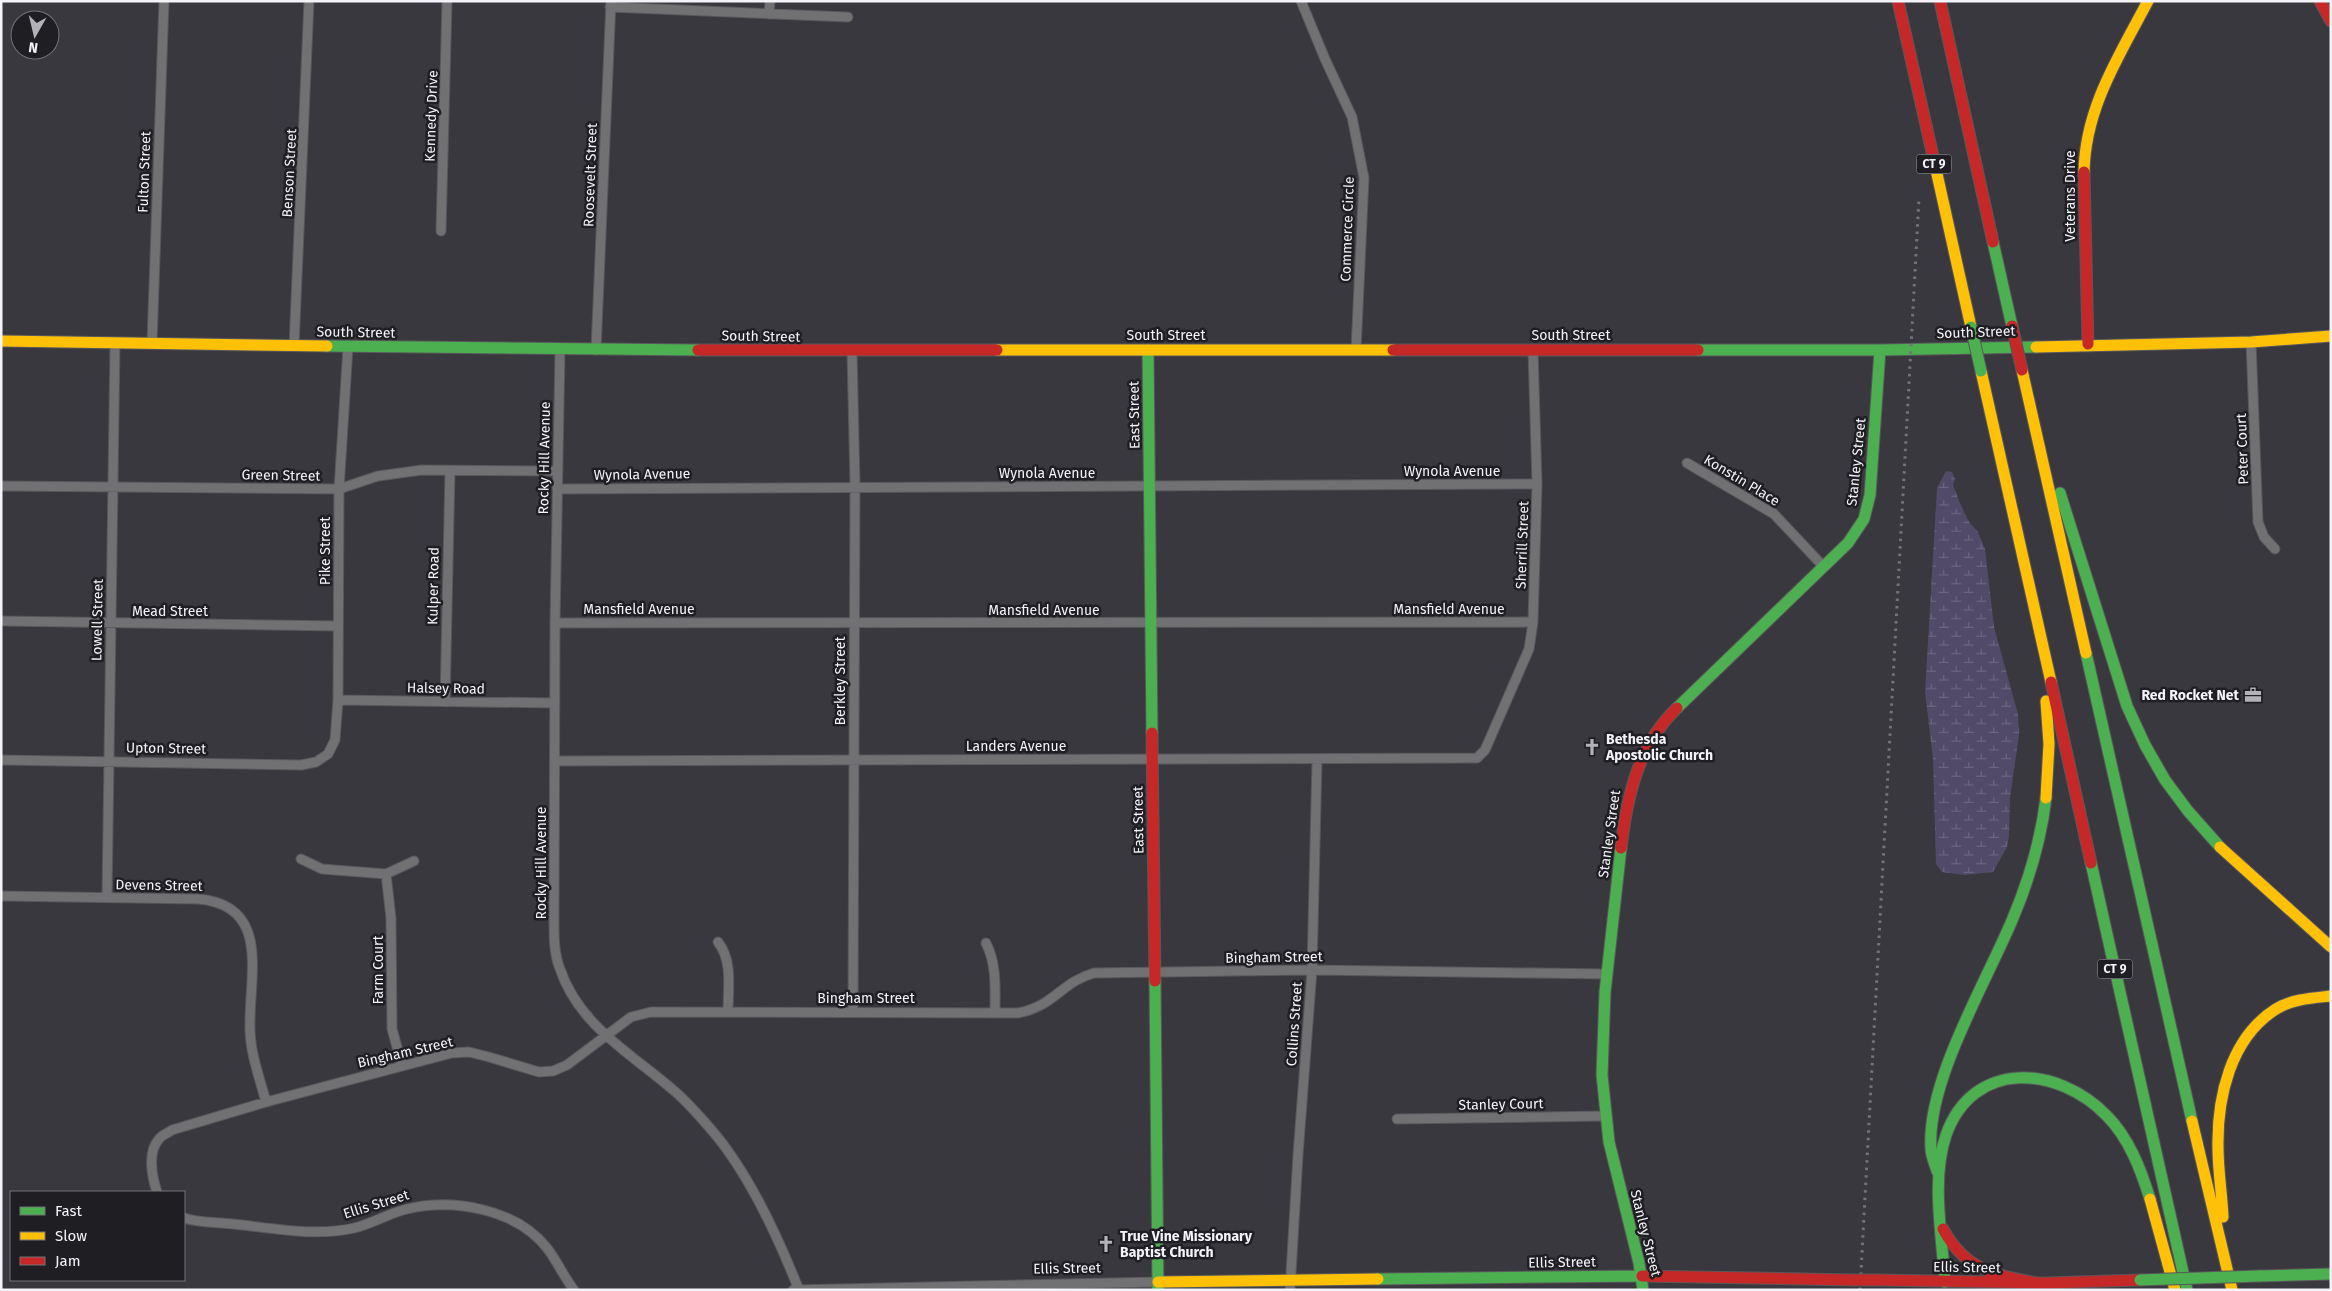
<svg xmlns="http://www.w3.org/2000/svg" width="2332" height="1291" font-family="'Fira Sans',sans-serif">
  <defs>
    <pattern id="wetland-marsh" width="20" height="14" patternUnits="userSpaceOnUse" patternTransform="scale(1.25)"><rect width="20" height="14" fill="#514a69"/><path d="M1 5h8M5 5V1M11 12h8M15 12V8" fill="none" stroke="#6b657f"/></pattern>
  </defs>
  <rect width="100%" height="100%" fill="#39383e"/>
  <!-- wetland -->
  <path fill="url(#wetland-marsh)" d="M 1946,471 L 1952,472 L 1955,479 L 1953,485 L 1960,503 L 1969,522 L 1978,532 L 1985,549 L 1994,627 L 2018,714 L 2019,735 L 2010,798 L 2009,836 L 2007,847 L 1993,872 L 1965,875 L 1942,872 L 1936,864 L 1933,759 L 1925,692 L 1937,488 Z"/>
  <g fill="none" stroke-linecap="round" stroke-linejoin="round">
    <!-- street casing -->
    <g stroke="#58575b" stroke-width="11">
      <path id="street" d="M 1301,1 L 1325,59 L 1352,117 L 1364,178 L 1356,350
        M 610,7 L 848,17
        M 769,14 L 770,1
        M 441,231 L 447,1
        M 2251,342 L 2258,522 L 2264,537 L 2275,549
        M 152,343 L 164,1
        M 294,346 L 309,1
        M 560,350 L 555,623 L 554,921 C 554,937 554,954 560,969 C 579,1025 630,1053 672,1089 C 687,1101 717,1135 728,1151 C 758,1193 780,1242 799,1290
        M 596,350 L 611,1
        M 852,351 L 855,485 L 853,1012
        M 1687,463 L 1774,514 L 1823,566
        M 1,486 L 339,489 L 378,476 L 422,470 L 557,471
        M 557,489 C 884,485 1211,486 1537,484
        M 1,621 L 338,626
        M 555,623 L 1533,622
        M 338,700 L 554,703
        M 445,702 L 450,471
        M 1,760 L 301,765 L 316,762 L 328,754 L 335,740 L 338,700 L 339,489 L 348,347
        M 555,761 L 1477,758 L 1485,750 L 1529,649 L 1533,622 L 1537,484 L 1533,350
        M 301,859 L 322,869 L 386,874 L 414,861
        M 386,874 L 391,918 L 392,1029 L 402,1065
        M 1,896 L 198,899 C 273,905 248,978 250,1031 C 251,1056 260,1079 266,1102
        M 107,897 L 115,343
        M 718,942 C 733,961 728,988 728,1012
        M 986,943 C 997,965 995,988 995,1013
        M 1397,1119 L 1605,1116
        M 157,1192 C 152,1177 147,1152 159,1139 C 162,1135 168,1133 172,1130 L 266,1102 L 452,1053 L 469,1052 L 489,1057 L 539,1072 L 553,1071 L 567,1065 L 631,1017 L 651,1012 L 1018,1013 C 1055,1006 1061,982 1094,973 L 1312,970 L 1607,974
        M 184,1218 C 199,1223 217,1222 233,1224 C 272,1228 315,1237 354,1228 C 372,1224 389,1213 407,1209 C 454,1198 516,1209 547,1248 C 557,1261 564,1277 574,1290
        M 793,1290 L 1158,1282
        M 1290,1290 L 1298,1155 L 1312,970 L 1317,760"/>
    </g>
    <!-- fast casing -->
    <g stroke="#58575b" stroke-width="13">
      <path id="fast" d="M 1993,242 L 2012,326
        M 327,346 L 698,350
        M 1148,350 L 1152,733
        M 1698,350 L 1880,350 L 2036,347
        M 2060,493 L 2127,706 L 2145,745 L 2165,780 L 2188,811 L 2220,847
        M 2086,653 L 2192,1121
        M 1677,708 L 1848,543 L 1864,519 L 1870,495 L 1880,350
        M 1621,848 L 1605,992 L 1602,1075 L 1609,1142 L 1639,1263 L 1643,1290
        M 2091,863 L 2187,1290
        M 1155,981 L 1158,1290
        M 1937,1171 C 1935,1164 1931,1156 1931,1149 C 1926,1082 1987,981 2013,918 C 2029,880 2041,839 2046,798
        M 2259,1276 L 2331,1274
        M 1378,1279 L 1642,1276
        M 1945,1282 C 1942,1236 1931,1179 1946,1135 C 1973,1059 2058,1065 2107,1116 C 2129,1138 2141,1170 2150,1199"/>
    </g>
    <!-- slow casing -->
    <g stroke="#58575b" stroke-width="13">
      <path id="slow" d="M 1935,165 L 1971,327
        M 2084,172 C 2085,108 2119,56 2148,1
        M 1,341 L 327,346
        M 2036,347 L 2251,342 L 2331,336
        M 997,350 L 1393,350
        M 2022,370 L 2086,653
        M 1981,371 L 2051,682
        M 2046,798 L 2049,744 L 2046,701
        M 2220,847 L 2331,947
        M 2192,1121 L 2232,1290
        M 2150,1199 L 2175,1290
        M 2223,1217 C 2222,1194 2218,1171 2218,1148 C 2217,1098 2230,1038 2276,1009 C 2292,999 2312,998 2331,996
        M 1158,1282 L 1378,1279"/>
    </g>
    <!-- jam casing -->
    <g stroke="#58575b" stroke-width="13">
      <path id="jam" d="M 1898,1 L 1935,165
        M 1940,1 L 1993,242
        M 2320,1 L 2331,21
        M 2084,172 L 2088,344
        M 698,350 L 997,350
        M 1393,350 L 1698,350
        M 2051,682 L 2091,863
        M 1152,733 L 1155,981
        M 1621,848 C 1627,797 1638,745 1677,708
        M 1943,1229 C 1965,1270 1994,1275 2037,1283
        M 1642,1276 L 1853,1280
        M 1878,1280 L 2048,1283 L 2140,1280"/>
    </g>
    <!-- street -->
    <use href="#street" stroke="#717174" stroke-width="9"/>
    <!-- fast -->
    <use href="#fast" stroke="#4caf50" stroke-width="11"/>
    <!-- slow -->
    <use href="#slow" stroke="#ffc107" stroke-width="11"/>
    <!-- jam -->
    <use href="#jam" stroke="#c62828" stroke-width="11"/>
    <!-- rail -->
    <path stroke="#747478" stroke-width="3" stroke-dasharray="2.5 5" stroke-linecap="butt" d="M 1860,1290 L 1919,198"/>
    <!-- fast-bridge casing -->
    <g stroke="#58575b" stroke-width="13" stroke-linecap="butt">
      <path id="fast-bridge" d="M 1971,327 L 1981,371
        M 2140,1280 L 2259,1276"/>
    </g>
    <!-- jam-bridge casing -->
    <g stroke="#58575b" stroke-width="13" stroke-linecap="butt">
      <path id="jam-bridge" d="M 2012,326 L 2022,370
        M 1853,1280 L 1878,1280"/>
    </g>
    <!-- fast-bridge -->
    <use href="#fast-bridge" stroke="#4caf50" stroke-width="11"/>
    <!-- jam-bridge -->
    <use href="#jam-bridge" stroke="#c62828" stroke-width="11"/>
  </g>
  <!-- icons -->
  <defs>
    <g id="office-bare" transform="scale(1.35)"><path d="M-6-3h4V-5.5h4V-3h4V5H-6ZM-1-4.5V-3h2v-1.5ZM-6 0V1H6V0Z" fill="#b3b2b8" stroke="#1f1e23" stroke-width="2.5" paint-order="stroke"/></g>
    <g id="church-bare" transform="scale(1.35)"><path d="M-1.2-6h2.4v3.5h3.3v2.4h-3.3V6h-2.4V-.1h-3.3v-2.4h3.3Z" fill="#b3b2b8" stroke="#1f1e23" stroke-width="2.5" paint-order="stroke"/></g>
  </defs>
  <g fill-rule="evenodd">
    <use href="#office-bare" x="2253" y="695"/>
    <use href="#church-bare" x="1592" y="747"/>
    <use href="#church-bare" x="1106" y="1244"/>
  </g>
  <g text-anchor="middle" stroke-width="5" stroke-linejoin="round" paint-order="stroke">
    <!-- shield labels -->
    <g fill="#1f1e23" stroke="#b4b3b9" stroke-width="1">
      <rect x="1916.5" y="154.5" width="35" height="19" rx="4"/>
      <rect x="2097.5" y="959.5" width="35" height="19" rx="4"/>
    </g>
    <g font-size="12" font-weight="bold" fill="#f4f3f9">
      <text x="1934" y="168">CT 9</text>
      <text x="2115" y="973">CT 9</text>
    </g>
    <!-- street labels -->
    <g font-size="14" fill="#f4f3f9" stroke="#1f1e23">
      <text transform="translate(431 116) rotate(-88)" y="5">Kennedy Drive</text>
      <text transform="translate(144 172) rotate(-88)" y="5">Fulton Street</text>
      <text transform="translate(289 173) rotate(-87)" y="5">Benson Street</text>
      <text transform="translate(590 175) rotate(-88)" y="5">Roosevelt Street</text>
      <text transform="translate(2070 196) rotate(-90)" y="5">Veterans Drive</text>
      <text transform="translate(1347 229) rotate(-88)" y="5">Commerce Circle</text>
      <text transform="translate(356 332) rotate(1)" y="5">South Street</text>
      <text transform="translate(1976 332) rotate(-2)" y="5">South Street</text>
      <text x="1166" y="340">South Street</text>
      <text x="1571" y="340">South Street</text>
      <text transform="translate(761 336) rotate(1)" y="5">South Street</text>
      <text transform="translate(1134 415) rotate(-91)" y="5">East Street</text>
      <text transform="translate(2242 449) rotate(-92)" y="5">Peter Court</text>
      <text transform="translate(544 458) rotate(-89)" y="5">Rocky Hill Avenue</text>
      <text transform="translate(1856 462) rotate(-84)" y="5">Stanley Street</text>
      <text x="1452" y="476">Wynola Avenue</text>
      <text x="1047" y="478">Wynola Avenue</text>
      <text transform="translate(642 474) rotate(-1)" y="5">Wynola Avenue</text>
      <text transform="translate(281 475) rotate(1)" y="5">Green Street</text>
      <text transform="translate(1742 480) rotate(31)" y="5">Konstin Place</text>
      <text transform="translate(1522 545) rotate(-88)" y="5">Sherrill Street</text>
      <text transform="translate(325 551) rotate(-90)" y="5">Pike Street</text>
      <text transform="translate(433 586) rotate(-89)" y="5">Kulper Road</text>
      <text x="639" y="614">Mansfield Avenue</text>
      <text x="1449" y="614">Mansfield Avenue</text>
      <text x="1044" y="615">Mansfield Avenue</text>
      <text x="170" y="616">Mead Street</text>
      <text transform="translate(97 620) rotate(-89)" y="5">Lowell Street</text>
      <text transform="translate(840 681) rotate(-90)" y="5">Berkley Street</text>
      <text transform="translate(446 688) rotate(1)" y="5">Halsey Road</text>
      <text x="1016" y="751">Landers Avenue</text>
      <text transform="translate(166 748) rotate(1)" y="5">Upton Street</text>
      <text transform="translate(1138 820) rotate(-91)" y="5">East Street</text>
      <text transform="translate(1609 834) rotate(-82)" y="5">Stanley Street</text>
      <text transform="translate(541 863) rotate(-90)" y="5">Rocky Hill Avenue</text>
      <text transform="translate(159 885) rotate(1)" y="5">Devens Street</text>
      <text transform="translate(1274 957) rotate(-1)" y="5">Bingham Street</text>
      <text transform="translate(378 970) rotate(-90)" y="5">Farm Court</text>
      <text x="866" y="1003">Bingham Street</text>
      <text transform="translate(1294 1024) rotate(-86)" y="5">Collins Street</text>
      <text transform="translate(405 1052) rotate(-13)" y="5">Bingham Street</text>
      <text transform="translate(1501 1104) rotate(-1)" y="5">Stanley Court</text>
      <text transform="translate(376 1204) rotate(-17)" y="5">Ellis Street</text>
      <text transform="translate(1646 1233) rotate(76)" y="5">Stanley Street</text>
      <text transform="translate(1562 1262) rotate(-1)" y="5">Ellis Street</text>
      <text transform="translate(1967 1267) rotate(1)" y="5">Ellis Street</text>
      <text transform="translate(1067 1268) rotate(-1)" y="5">Ellis Street</text>
    </g>
    <!-- poi labels -->
    <g font-size="14" font-weight="bold" fill="#f4f3f9" stroke="#1f1e23" text-anchor="start">
      <text x="2239" y="700" text-anchor="end">Red Rocket Net</text>
      <text x="1606" y="744">Bethesda<tspan x="1606" dy="16">Apostolic Church</tspan></text>
      <text x="1120" y="1241">True Vine Missionary<tspan x="1120" dy="16">Baptist Church</tspan></text>
    </g>
  </g>
  <!-- border -->
  <rect width="2332" height="1291" fill="none" stroke="#f4f3f9" stroke-width="5"/>
  <!-- legend -->
  <rect x="10" y="1191" width="175" height="90" fill="#1f1e23" stroke="#747379"/>
  <rect x="20" y="1207" width="25" height="8" fill="#4caf50" stroke="#747379"/>
  <text x="55" y="1216" font-size="15" fill="#f4f3f9">Fast</text>
  <rect x="20" y="1232" width="25" height="8" fill="#ffc107" stroke="#747379"/>
  <text x="55" y="1241" font-size="15" fill="#f4f3f9">Slow</text>
  <rect x="20" y="1257" width="25" height="8" fill="#c62828" stroke="#747379"/>
  <text x="55" y="1266" font-size="15" fill="#f4f3f9">Jam</text>
  <!-- north arrow -->
  <g transform="translate(35 35) rotate(188)"><circle r="24" fill="#1f1e23" stroke="#747379"/>
  <path d="M0-4L9 19L0 12L-9 19Z" fill="#b3b2b8"/>
  <text y="-8" font-size="14" font-weight="bold" text-anchor="middle" fill="#f4f3f9">N</text>
  </g>
</svg>
